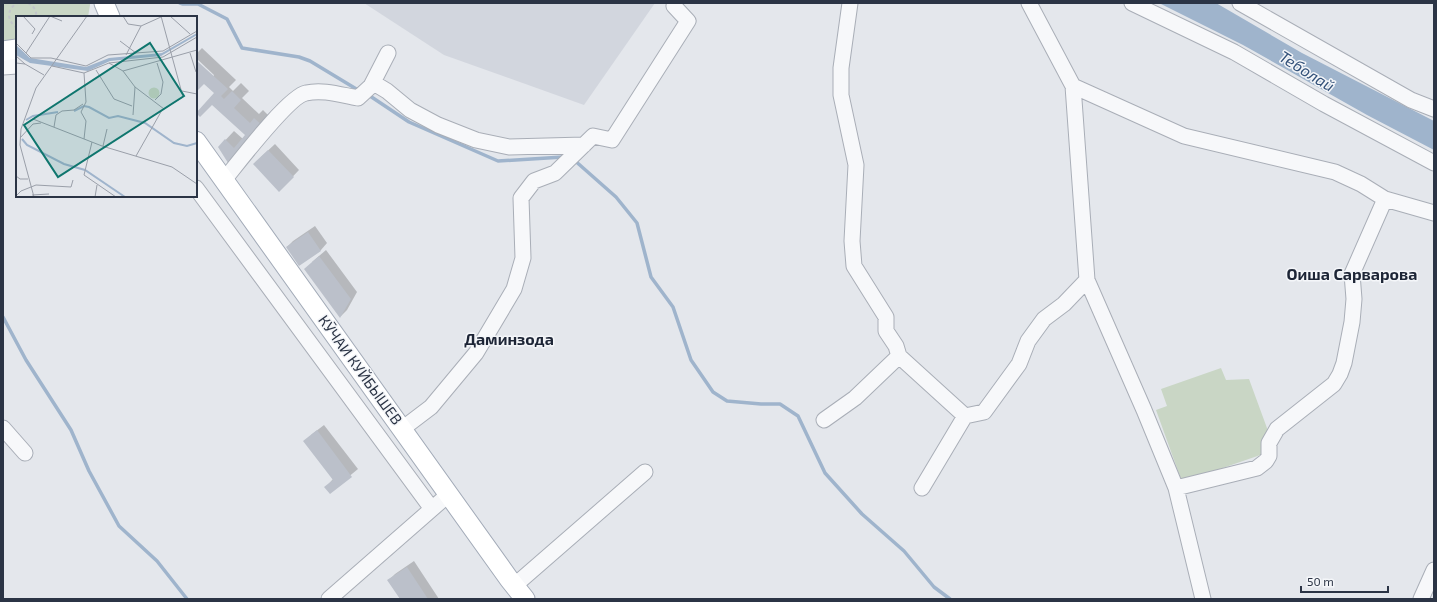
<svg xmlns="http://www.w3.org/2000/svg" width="1437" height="602" font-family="'Exo 2',sans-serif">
  <rect width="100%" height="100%" fill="#e4e7ec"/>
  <!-- built -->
  <path fill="#d2d6de" d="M 364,3 L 655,3 L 584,105 L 444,55 Z"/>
  <!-- green -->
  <path fill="#c9d6c5" d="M 3,3 L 90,3 L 90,5 L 88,17 L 17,17 L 17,45 L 3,46 Z
    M 1221,368 L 1226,380 L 1249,379 L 1275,450 L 1182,482 L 1156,410 L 1167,406 L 1161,389 Z"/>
  <!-- water -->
  <path fill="#9fb4cc" d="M 1159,3 L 1216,3 L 1302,53 L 1434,121 L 1434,150 L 1367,115 L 1243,45 Z"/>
  <!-- shadow -->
  <path fill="#0003" d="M 202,48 L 236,80 L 229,87 L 233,91 L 241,83 L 249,91 L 242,98 L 259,114 L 263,110 L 272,119 L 239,156 L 219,147 L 234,131 L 243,139 L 247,135 L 215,93 L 204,82 L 196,92 L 196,61 L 213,77 L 214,75 L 196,58 L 196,54 Z
    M 275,144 L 299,170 L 279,191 L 261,157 Z
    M 315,226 L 327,243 L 321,250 L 299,265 L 287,247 L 293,241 Z
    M 326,250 L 357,292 L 347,310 L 341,316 L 312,262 Z
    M 324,425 L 358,469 L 330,492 L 326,487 L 333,479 L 311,435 Z
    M 414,561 L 439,599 L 401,599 L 389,580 L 395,574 Z"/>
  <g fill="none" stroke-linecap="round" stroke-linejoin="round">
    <!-- stream -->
    <path stroke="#9fb4cc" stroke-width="3.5" d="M 180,3 L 183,4 L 198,4 L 227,19 L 242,48 L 299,57 L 310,61 L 358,90
      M 370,96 L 409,122 L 498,161 L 563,157
      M 573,159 L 616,197 L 637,223 L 651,277 L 673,307 L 691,360 L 713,392 L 727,401 L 761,404 L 780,404 L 798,416 L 825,473 L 862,514 L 904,551 L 934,587 L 950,599
      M 3,317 L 26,360 L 71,430 L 89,471 L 119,526 L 157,561 L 187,599"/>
  </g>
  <!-- building -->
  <path fill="#bbc0ca" d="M 196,60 L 228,89 L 221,96 L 224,99 L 232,91 L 241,100 L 234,108 L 250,123 L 254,118 L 265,128 L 230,166 L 218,147 L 225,139 L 234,148 L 245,135 L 212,105 L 200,117 L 196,113 L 214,93 L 204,84 L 196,92 Z
    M 268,150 L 294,177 L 279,192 L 253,164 Z
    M 308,232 L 321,251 L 299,266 L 286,247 Z
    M 319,256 L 351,299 L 340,318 L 304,269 Z
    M 317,430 L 352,477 L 330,494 L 324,487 L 333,480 L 303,441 Z
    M 407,567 L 428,599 L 400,599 L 387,580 Z"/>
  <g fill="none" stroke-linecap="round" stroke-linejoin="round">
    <!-- minor casing -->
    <g stroke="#a9aeb7" stroke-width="17">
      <path id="minor" d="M 850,3 L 841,68 L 841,95 L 856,165 L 852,241 L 854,266 L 886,317 L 886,331 L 896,346 L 899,356 L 965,416
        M 1029,3 L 1073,86 L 1184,136 L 1335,172 L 1361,184 L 1385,199 L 1434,213
        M 1132,3 L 1234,52 L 1324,104 L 1434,163
        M 1240,3 L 1411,100 L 1434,109
        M 3,67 L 17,66
        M 371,86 L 388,53
        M 1073,86 L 1087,280 L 1144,410 L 1176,488 L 1203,599
        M 224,180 C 238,163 289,96 306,93 C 323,89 341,95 358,98 L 371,86 L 377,85 L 387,91 L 410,110 L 438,125 L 476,140 L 509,147 L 584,145
        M 196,188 L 432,509
        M 824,420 L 855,398 L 899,356
        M 3,428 L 25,453
        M 402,429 L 431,407 L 476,353 L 514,289 L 523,258 L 521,198 L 534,181 L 555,173 L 593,136 L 612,140 L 688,21 L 674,6 L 675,3
        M 922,488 L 965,416 L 984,412 L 1019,364 L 1028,341 L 1044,319 L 1064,304 L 1087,280
        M 1176,488 L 1257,468 L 1266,461 L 1269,456 L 1269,443 L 1277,429 L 1334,384 L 1340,374 L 1344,363 L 1352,322 L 1354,299 L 1352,274 L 1385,199
        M 514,586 L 645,472
        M 329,599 L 449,494
        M 1421,599 L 1434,570"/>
    </g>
    <!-- major casing -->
    <g stroke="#a3abb8" stroke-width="21">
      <path id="major" d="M 104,3 L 110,17
        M 3,51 L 17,49
        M 196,141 L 509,579 L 525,599"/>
    </g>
    <!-- path -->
    <path stroke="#c2c5cb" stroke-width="2" stroke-dasharray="3 3" stroke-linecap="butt" d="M 28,3 C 34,6 37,11 36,17
      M 17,28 C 7,21 6,10 17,3"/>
    <!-- minor -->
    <use href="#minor" stroke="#f7f8fa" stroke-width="15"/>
    <!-- major -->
    <use href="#major" stroke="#fff" stroke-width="19"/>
  </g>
  <g text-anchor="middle" stroke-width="3" stroke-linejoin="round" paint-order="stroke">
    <!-- street labels -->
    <g font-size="15" fill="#2b3445" stroke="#f4f6f9">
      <text transform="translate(360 370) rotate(54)" y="5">КӮЧАИ КУЙБЫШЕВ</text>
    </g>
    <!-- water labels -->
    <g font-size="16" font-style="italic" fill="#34527a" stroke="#f4f6f9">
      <text transform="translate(1307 71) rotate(32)" y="6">Теболай</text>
    </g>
    <!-- neighbourhood labels -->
    <g font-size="16" font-weight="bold" fill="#1d2536" stroke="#f4f6f9">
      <text x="1352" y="280">Оиша Сарварова</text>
      <text x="509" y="345">Даминзода</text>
    </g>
  </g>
  <!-- overview -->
  <g transform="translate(16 16)">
    <rect width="181" height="181" fill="#e4e7ec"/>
    <path d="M132.5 77a5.5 5.5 0 1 1 11 0a5.5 5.5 0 1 1-11 0Z" fill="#c9d6c5"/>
    <path d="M 181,17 L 181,19 L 145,40 L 94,45 L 72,55 L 14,47 L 0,39 L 0,29 L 14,42 L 70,51 L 93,42 L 146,37 Z" fill="#9fb4cc"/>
    <path fill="none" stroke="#9fb4cc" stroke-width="2" d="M 58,95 L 68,90 L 73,91 L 93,102 L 102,100 L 129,107 L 158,127 L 171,130 L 181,127M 10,104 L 17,100 L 42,96M 6,123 L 11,129 L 48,148 L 69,154 L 109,181"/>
    <path fill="none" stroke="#9a9fa9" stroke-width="1" d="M 7,0 L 19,13 L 16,18M 34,0 L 46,5M 107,0 L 112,8 L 125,10M 154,0 L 174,18M 104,25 L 120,37M 0,27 L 15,42 L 35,42 L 70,50 L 92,39 L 147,35 L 181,15M 10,37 L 34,0M 174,37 L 180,56M 110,39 L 125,10 L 145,1M 0,40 L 9,48M 0,47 L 9,48 L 28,59M 93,47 L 147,41 L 181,21M 36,50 L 68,57 L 93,47 L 107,55 L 181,34M 80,54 L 98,83 L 116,90M 107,55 L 119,71 L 148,93M 68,57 L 70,86 L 65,96 L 70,105 L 68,123M 166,75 L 181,78M 139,84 L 145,78 L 147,66 L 141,47M 117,99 L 119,71M 17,103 L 86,130 L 156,151 L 181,168M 38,111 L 40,99 L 46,95 L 58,94 L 67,88M 4,122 L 17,108 L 25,107M 76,126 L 68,159 L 100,181M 87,130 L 91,113M 120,140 L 146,94 L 167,81 L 145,0M 0,160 L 4,163 L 12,163M 16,179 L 33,178M 0,180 L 5,175 L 20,169 L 55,171 L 57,164M 18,181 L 4,129 L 5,113 L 20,72 L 71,0M 79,181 L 81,169"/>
    <path fill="#0f766e" fill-opacity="0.15" stroke="#0f766e" stroke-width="2" d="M 134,27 L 168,80 L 42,161 L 8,109 Z"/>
    <rect width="181" height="181" fill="none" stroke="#2b3445" stroke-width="2"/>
  </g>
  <!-- border -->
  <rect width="1437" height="602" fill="none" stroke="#2b3445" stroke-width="8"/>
  <!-- scale -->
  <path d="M1301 586v6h87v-6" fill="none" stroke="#2b3445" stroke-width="2"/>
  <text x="1307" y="586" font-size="12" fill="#2b3445" stroke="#f4f6f9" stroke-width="3" paint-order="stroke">50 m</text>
</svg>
